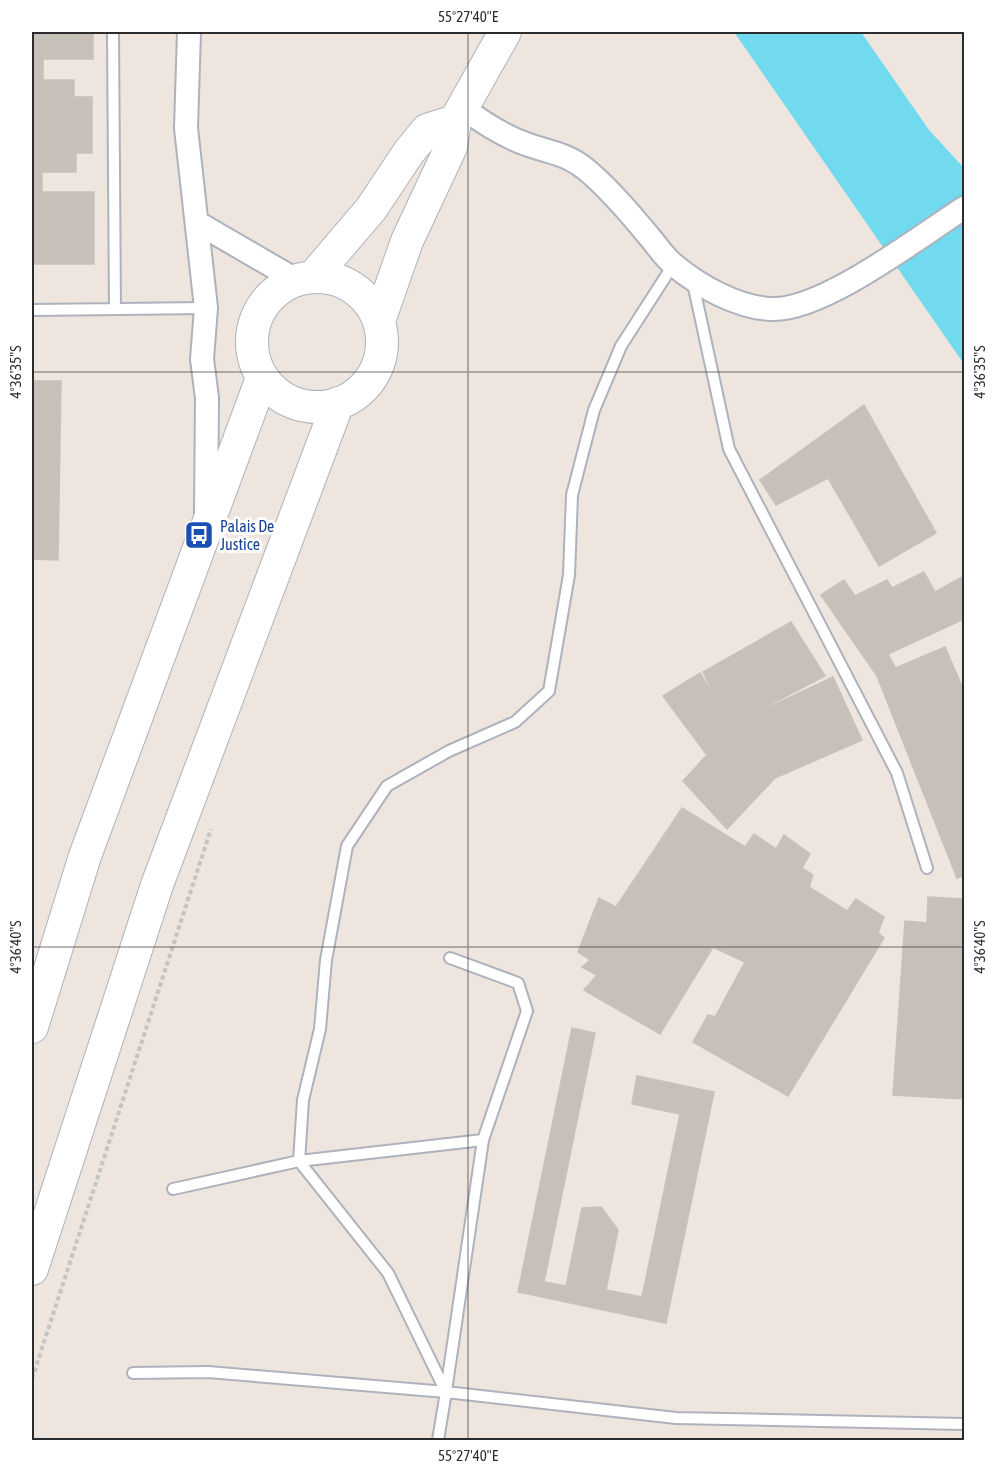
<svg xmlns="http://www.w3.org/2000/svg" width="996" height="1472" font-family="'Asap Condensed',sans-serif">
  <rect width="100%" height="100%" fill="#ede5de"/>
  <!-- water -->
  <path fill="#72daee" d="M 734,32 L 861,32 L 929,130 L 964,168 L 964,364 Z"/>
  <!-- building -->
  <path fill="#c6c0b9" stroke="#c9c1b7" stroke-width="1.5" d="M 32,32 L 93,32 L 93,59 L 43,59 L 43,80 L 74,80 L 74,97 L 92,97 L 92,153 L 76,153 L 76,172 L 42,172 L 42,192 L 94,192 L 94,264 L 32,264 Z
    M 32,381 L 61,381 L 58,560 L 32,559 Z
    M 864,405 L 936,533 L 879,566 L 828,478 L 776,505 L 760,480 Z
    M 924,572 L 935,592 L 964,576 L 964,619 L 888,654 L 895,667 L 877,676 L 821,595 L 844,580 L 855,596 L 887,580 L 892,588 Z
    M 791,622 L 825,676 L 737,722 L 833,677 L 862,740 L 775,778 L 727,829 L 683,781 L 707,755 L 663,696 L 700,673 L 718,702 L 703,672 Z
    M 945,647 L 964,691 L 964,876 L 957,878 L 877,676 Z
    M 682,808 L 745,847 L 754,834 L 776,849 L 784,835 L 810,854 L 802,868 L 813,875 L 809,887 L 847,911 L 856,899 L 884,917 L 878,933 L 884,938 L 788,1096 L 693,1042 L 708,1015 L 715,1017 L 745,962 L 713,947 L 660,1034 L 584,990 L 597,975 L 582,967 L 590,960 L 578,952 L 599,898 L 616,907 Z
    M 928,897 L 964,899 L 964,1099 L 893,1095 L 905,921 L 927,923 Z
    M 572,1028 L 595,1033 L 544,1282 L 566,1286 L 582,1208 L 601,1207 L 618,1230 L 606,1290 L 642,1297 L 680,1114 L 632,1104 L 637,1076 L 714,1092 L 666,1323 L 518,1292 Z"/>
  <g fill="none" stroke-linecap="round" stroke-linejoin="round">
    <!-- lane casing -->
    <g stroke="#aeb2bc" stroke-width="14">
      <path id="lane" d="M 113,32 L 115,309
        M 693,283 L 729,449 L 897,773 L 927,868
        M 32,310 L 206,308
        M 450,958 L 518,983 L 527,1011 L 483,1140 L 299,1161 L 303,1100 L 320,1029 L 326,960 L 347,846 L 387,786 L 449,751 L 515,722 L 549,691 L 569,575 L 572,495 L 594,410 L 621,346 L 673,265
        M 173,1189 L 299,1161 L 388,1273 L 446,1392 L 676,1418 L 964,1424
        M 133,1373 L 208,1372 L 446,1392 L 438,1440
        M 446,1391 L 483,1140"/>
    </g>
    <!-- street casing -->
    <g stroke="#aeb2bc" stroke-width="26">
      <path id="street" d="M 189,32 L 186,128 L 206,308 L 202,359 L 207,398 L 206,513
        M 463,108 C 482,122 503,136 526,144 C 550,153 567,153 588,171 C 610,190 629,212 647,234 C 656,244 664,257 674,265 C 699,286 738,308 772,309 C 823,311 920,236 964,208
        M 198,223 L 296,280"/>
    </g>
    <!-- secondary casing -->
    <g stroke="#aeb2bc" stroke-width="34">
      <path id="secondary" d="M 313,277 L 371,209 L 409,152 L 427,130 L 455,121
        M252 342a65 65 0 1 1 130 0a65 65 0 1 1-130 0Z
        M 379,321 L 407,241 L 451,147 L 455,121 L 505,32
        M 32,1027 L 85,856 L 262,378
        M 32,1269 L 157,885 L 338,403"/>
    </g>
    <!-- path -->
    <path stroke="#c4c4c4" stroke-width="4" stroke-dasharray="4.5 3" stroke-linecap="butt" d="M 32,1379 L 211,829"/>
    <!-- lane -->
    <use href="#lane" stroke="#fff" stroke-width="10"/>
    <!-- street -->
    <use href="#street" stroke="#fff" stroke-width="22"/>
    <!-- secondary -->
    <use href="#secondary" stroke="#fff" stroke-width="32"/>
  </g>
  <!-- ticks -->
  <path fill="none" stroke="#2c2c2c" stroke-width="1.5" stroke-opacity="0.45" d="M 468,32 L 468,1440M 32,372 L 964,372M 32,947 L 964,947"/>
  <!-- icons -->
  <defs>
    <g id="bus-square" transform="scale(1.5)"><rect x="-9" y="-9" width="18" height="18" rx="4" fill="#1a4fb4" stroke="#fff"/><path d="M-5-6H5V4H4V6H2V4H-2V6H-4V4H-5ZM-3.5-4V0h7V-4ZM-3.5 1.2v1.5H-2V1.2ZM2 1.2v1.5H3.5V1.2Z" fill="#fff"/></g>
  </defs>
  <g fill-rule="evenodd">
    <use href="#bus-square" x="199" y="535"/>
  </g>
  <g text-anchor="middle" stroke-width="6" stroke-linejoin="round" paint-order="stroke">
    <!-- transit labels -->
    <g font-size="16" fill="#164399" stroke="#fff" text-anchor="start">
      <text x="220" y="532">Palais De<tspan x="220" dy="18">Justice</tspan></text>
    </g>
  </g>
  <!-- border -->
  <rect width="996" height="1472" fill="none" stroke="#ffffff" stroke-width="66"/>
  <rect x="33" y="33" width="930" height="1406" fill="none" stroke="#2c2c2c" stroke-width="2"/>
  <g font-size="15" text-anchor="middle" fill="#2c2c2c">
    <text x="468" y="22">55°27'40"E</text>
    <text transform="translate(16 372) rotate(-90)" y="5">4°36'35"S</text>
    <text transform="translate(980 372) rotate(-90)" y="5">4°36'35"S</text>
    <text transform="translate(16 947) rotate(-90)" y="5">4°36'40"S</text>
    <text transform="translate(980 947) rotate(-90)" y="5">4°36'40"S</text>
    <text x="468" y="1461">55°27'40"E</text>
  </g>
</svg>
